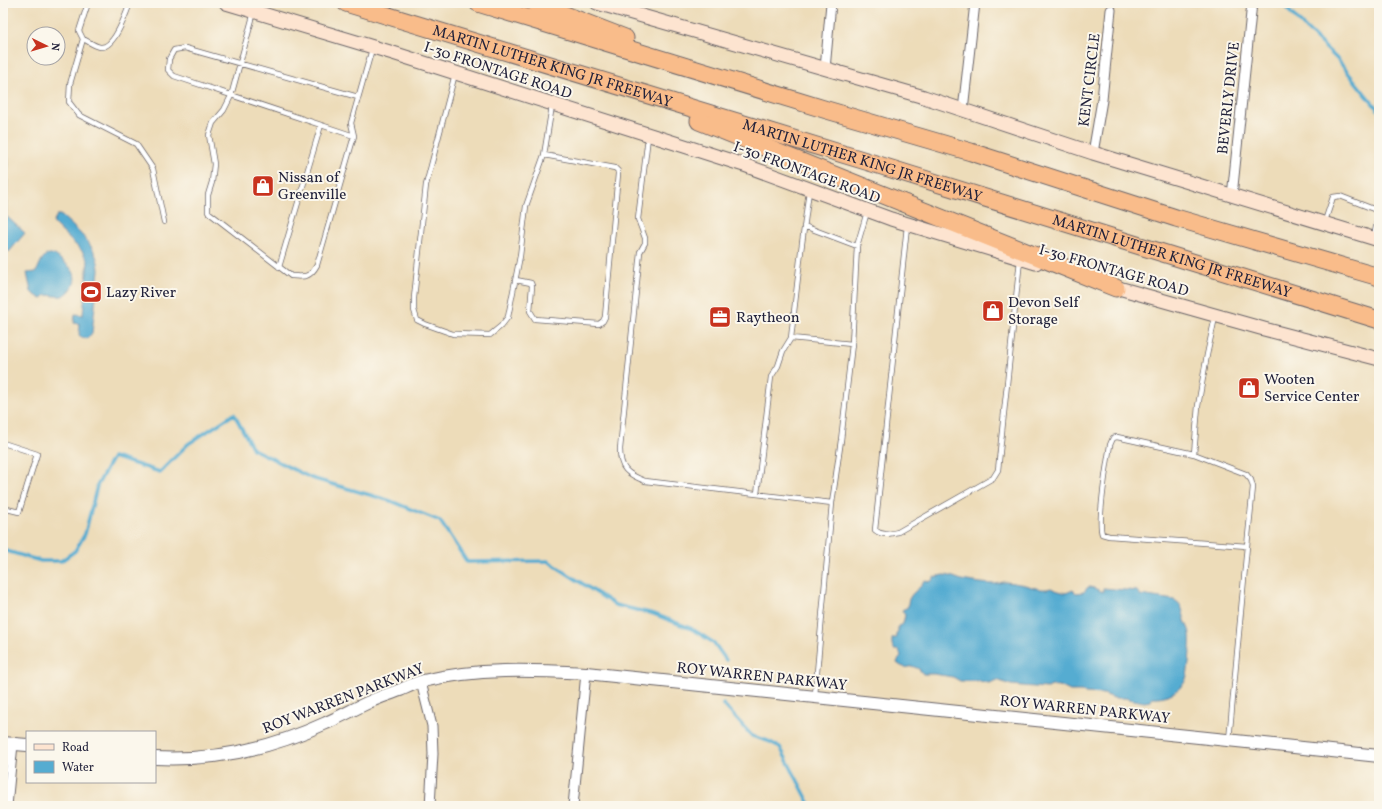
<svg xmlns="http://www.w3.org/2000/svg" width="1382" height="809" font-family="Vollkorn,serif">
  <rect width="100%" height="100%" fill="#fbf7ec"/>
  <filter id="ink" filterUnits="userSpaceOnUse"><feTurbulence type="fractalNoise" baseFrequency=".025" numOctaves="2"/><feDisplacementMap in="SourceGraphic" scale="8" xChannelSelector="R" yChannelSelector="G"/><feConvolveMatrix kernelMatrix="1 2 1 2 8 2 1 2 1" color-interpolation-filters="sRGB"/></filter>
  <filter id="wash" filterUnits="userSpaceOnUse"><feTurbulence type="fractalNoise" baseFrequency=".012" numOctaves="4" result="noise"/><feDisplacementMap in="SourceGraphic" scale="16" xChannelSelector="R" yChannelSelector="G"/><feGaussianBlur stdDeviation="0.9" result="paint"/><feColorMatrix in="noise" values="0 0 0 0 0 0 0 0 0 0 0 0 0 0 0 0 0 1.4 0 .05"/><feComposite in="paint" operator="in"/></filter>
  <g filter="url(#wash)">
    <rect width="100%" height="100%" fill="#eddcb9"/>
    <!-- water -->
    <path fill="#55acd1" stroke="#3c6786" d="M 3,157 L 8,157 L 6,216 L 25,233 L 9,252 L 3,247 Z
      M 57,215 L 60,215 L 63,217 C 79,232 98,247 99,270 L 92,333 L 87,339 L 81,337 L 79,335 L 80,324 L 74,323 L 75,314 L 83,315 L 88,261 L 82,251 L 55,225 L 53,222 Z
      M 49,254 C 55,254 56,256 60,259 C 64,263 69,265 72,270 C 79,279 72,293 62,296 C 57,297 51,295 46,295 L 41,299 L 31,292 L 27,273 L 36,272 C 40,266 41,256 49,254 Z
      M 943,575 C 952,575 958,580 967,581 C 975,582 985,584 994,584 C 997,584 1000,583 1003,582 C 1008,582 1014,583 1019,584 C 1030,585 1040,592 1051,588 L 1055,590 L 1066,593 L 1073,590 L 1076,593 L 1084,592 L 1088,587 C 1093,587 1098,590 1103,592 L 1103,588 L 1137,591 L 1140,595 L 1174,600 C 1183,604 1182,611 1185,620 C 1186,625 1190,629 1190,634 C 1191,644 1189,677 1184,683 C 1177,693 1164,698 1152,697 L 1151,701 L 1144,702 L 1125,698 L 1114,698 L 1104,694 L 1085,693 L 1081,691 L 1070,691 L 1060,686 L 1052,686 L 1047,688 L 1011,685 L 997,680 L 989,683 L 979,681 L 960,681 L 953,677 L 934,674 L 923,674 L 919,669 L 912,666 C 906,669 902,667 897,663 L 898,660 L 901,657 L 899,650 L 894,650 L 892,645 L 892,639 L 896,638 L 896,634 L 898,631 L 898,626 L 903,624 L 905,615 L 902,610 L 908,607 C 907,598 913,593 919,588 C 922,585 922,582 925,580 L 929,582 L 933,580 L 934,577 Z"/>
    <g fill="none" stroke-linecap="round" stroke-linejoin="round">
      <!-- stream -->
      <path stroke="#55acd1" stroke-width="3.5" d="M 1282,3 L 1298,21 L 1337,59 L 1379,111
        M 3,550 L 41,561 L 61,561 L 75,551 L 85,534 L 97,486 L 113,457 L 160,472 L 188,444 L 234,414 L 253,449 L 311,478 L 391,501 L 440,521 L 467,562 L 548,561 L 615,605 L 654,614 L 692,629 L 714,643 L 726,660
        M 723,704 L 752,736 L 768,741 L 780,747 L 811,806"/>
    </g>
  </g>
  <g filter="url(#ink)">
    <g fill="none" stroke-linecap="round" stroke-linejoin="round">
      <!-- service casing -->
      <g stroke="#696367" stroke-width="6">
        <path id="service" d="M 88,3 L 79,31 L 83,39 C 88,41 94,46 100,47 C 114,49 126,14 130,3
          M 254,12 L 231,96 L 224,110 L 213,123 L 209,135 L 214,164 L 212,182 L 208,195 L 208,212 L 291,276 C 304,277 310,278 317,265 L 354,136 L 351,123 L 372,49
          M 83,39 L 70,84 L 69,102 L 79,115 L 136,144 L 153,169 L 164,222
          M 455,74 L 426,185 L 414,298 L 414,310 L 417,320 L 425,324 L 453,334 L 490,335 L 501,326 L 508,317 L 520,256 L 526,206 L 544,155 L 552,106
          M 354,136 L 174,76 L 168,70 L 169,59 L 174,50 L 185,48 L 358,97
          M 648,137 L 638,219 L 645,238 L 645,243 L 640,252 L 620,449 C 620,469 627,474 645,481 L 832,503 L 815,695
          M 1325,221 L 1333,197 L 1340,196 L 1376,210 L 1378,217 L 1374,237
          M 804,226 L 857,246
          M 907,226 L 875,530 C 882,536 889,534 898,532 L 993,478 L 998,470 L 1020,260
          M 279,267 L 321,125
          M 516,280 L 531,283 L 532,286 L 530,311 L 535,319 L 599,324 L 603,321 L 605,317 L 618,174 L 618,171 L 615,168 L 544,155
          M 791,338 L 852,344
          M 3,443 L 37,454 L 19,512 L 3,508
          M 1194,454 L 1246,474 L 1251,480 L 1253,487 L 1247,546 L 1109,536 L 1102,534 C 1097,519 1107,464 1110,445 L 1113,438 L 1117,437 L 1194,454 L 1198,406 L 1207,355 L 1215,317
          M 757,494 L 771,377 L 778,366 L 783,351 L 791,338 L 801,251 L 809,191
          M 832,503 L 841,440 L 852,344 L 857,246 L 867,212
          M 1229,740 L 1247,546"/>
      </g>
      <!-- minor casing -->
      <g stroke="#696367" stroke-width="11">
        <path id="minor" d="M 825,69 L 831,3
          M 963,110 L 975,3
          M 1093,153 L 1102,100 L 1111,10
          M 1232,196 L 1252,3
          M 421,682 L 432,726 L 433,754 L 430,806
          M 7,806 L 13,744
          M 573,806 L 586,673"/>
      </g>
      <!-- tertiary casing -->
      <g stroke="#696367" stroke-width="14">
        <path id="tertiary" d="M 3,743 L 27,745
          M 155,758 C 214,761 272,748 326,723 C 340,717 354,709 369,702 C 379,697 390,694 400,690 C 407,687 415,683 423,681 C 478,668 530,670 586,673 L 1379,756"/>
      </g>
      <!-- secondary casing -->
      <g stroke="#696367" stroke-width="15">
        <path id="secondary" d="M 226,3 L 393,53 L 744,165 L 891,219 L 1036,263
          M 597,3 L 924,97 L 1093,153 L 1379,240
          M 1108,285 L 1264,329 L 1379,359"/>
      </g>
      <!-- motorway casing -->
      <g stroke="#696367" stroke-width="19">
        <g id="motorway">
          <path id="s1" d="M 346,3 L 869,162 L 1379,320"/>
          <path d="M 478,3 L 827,110 L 971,152 L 1176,218 L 1379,277"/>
          <path d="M 534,3 L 625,38"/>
          <path d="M 699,121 L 1116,288"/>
        </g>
      </g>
      <!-- service -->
      <use href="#service" stroke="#fff" stroke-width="4.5"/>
      <!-- minor -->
      <use href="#minor" stroke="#fff" stroke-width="9"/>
      <!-- tertiary -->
      <use href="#tertiary" stroke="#fff" stroke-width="12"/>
      <!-- secondary -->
      <use href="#secondary" stroke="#fde4d0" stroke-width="13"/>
      <!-- motorway -->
      <use href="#motorway" stroke="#f9bc8a" stroke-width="17"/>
    </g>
  </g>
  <!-- icons -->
  <defs>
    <g id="shop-square" transform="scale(1.15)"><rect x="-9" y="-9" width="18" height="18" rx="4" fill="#c8321e" stroke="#fbf7ec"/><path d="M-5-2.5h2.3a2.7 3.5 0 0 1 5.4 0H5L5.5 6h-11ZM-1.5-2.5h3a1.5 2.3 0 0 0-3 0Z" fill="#fff"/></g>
    <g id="stadium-square" transform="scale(1.15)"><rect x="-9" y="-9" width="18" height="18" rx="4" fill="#c8321e" stroke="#fbf7ec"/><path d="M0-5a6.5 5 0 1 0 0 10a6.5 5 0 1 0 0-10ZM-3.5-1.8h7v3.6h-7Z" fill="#fff"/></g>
    <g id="office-square" transform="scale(1.15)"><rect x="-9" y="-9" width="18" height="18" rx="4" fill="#c8321e" stroke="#fbf7ec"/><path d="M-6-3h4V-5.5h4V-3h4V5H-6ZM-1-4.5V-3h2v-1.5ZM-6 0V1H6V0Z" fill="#fff"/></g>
  </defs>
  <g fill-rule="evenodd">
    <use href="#shop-square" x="263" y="186"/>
    <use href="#stadium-square" x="91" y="292"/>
    <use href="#shop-square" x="993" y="311"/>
    <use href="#office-square" x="720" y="317"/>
    <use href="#shop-square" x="1249" y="388"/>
  </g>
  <g text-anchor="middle" stroke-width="4" stroke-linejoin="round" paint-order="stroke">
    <!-- street labels -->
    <g font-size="15" fill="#22223b" stroke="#fbf7ec">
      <text dy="5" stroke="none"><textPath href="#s1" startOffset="216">MARTIN LUTHER KING JR FREEWAY</textPath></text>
      <text transform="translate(498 70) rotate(18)" y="5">I-30 FRONTAGE ROAD</text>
      <text transform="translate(1089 80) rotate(-83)" y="5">KENT CIRCLE</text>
      <text transform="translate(1228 98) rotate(-84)" y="5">BEVERLY DRIVE</text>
      <text dy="5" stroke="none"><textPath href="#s1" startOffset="540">MARTIN LUTHER KING JR FREEWAY</textPath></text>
      <text transform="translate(807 172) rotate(20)" y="5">I-30 FRONTAGE ROAD</text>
      <text dy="5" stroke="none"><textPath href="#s1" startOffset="864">MARTIN LUTHER KING JR FREEWAY</textPath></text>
      <text transform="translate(1114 270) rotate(16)" y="5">I-30 FRONTAGE ROAD</text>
      <text transform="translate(762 676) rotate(6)" y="5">ROY WARREN PARKWAY</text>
      <text transform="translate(343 698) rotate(-21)" y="5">ROY WARREN PARKWAY</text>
      <text transform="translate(1085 709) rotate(6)" y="5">ROY WARREN PARKWAY</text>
    </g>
    <!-- poi labels -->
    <g font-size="15" fill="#22223b" stroke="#fbf7ec" text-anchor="start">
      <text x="278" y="182">Nissan of<tspan x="278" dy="17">Greenville</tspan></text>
      <text x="106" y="297">Lazy River</text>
      <text x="1008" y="307">Devon Self<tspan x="1008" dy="17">Storage</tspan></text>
      <text x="736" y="322">Raytheon</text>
      <text x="1264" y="384">Wooten<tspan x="1264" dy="17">Service Center</tspan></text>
    </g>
  </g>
  <!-- margin -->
  <rect width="1382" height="809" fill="none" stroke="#fbf7ec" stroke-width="16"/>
  <!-- legend -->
  <rect x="26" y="731" width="130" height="52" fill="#fbf7ec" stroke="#a4a2a5"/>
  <rect x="34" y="744" width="20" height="6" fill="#fde4d0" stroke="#a4a2a5"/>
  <text x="62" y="751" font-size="12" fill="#22223b">Road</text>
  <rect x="34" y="761" width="20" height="12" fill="#55acd1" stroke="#a4a2a5"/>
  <text x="62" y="771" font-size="12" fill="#22223b">Water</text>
  <!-- north arrow -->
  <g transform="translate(46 46) rotate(95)"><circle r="19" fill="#fbf7ec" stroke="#a4a2a5"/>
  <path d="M0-3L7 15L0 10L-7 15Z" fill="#c8321e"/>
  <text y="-6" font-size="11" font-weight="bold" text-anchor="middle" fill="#22223b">N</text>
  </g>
</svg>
